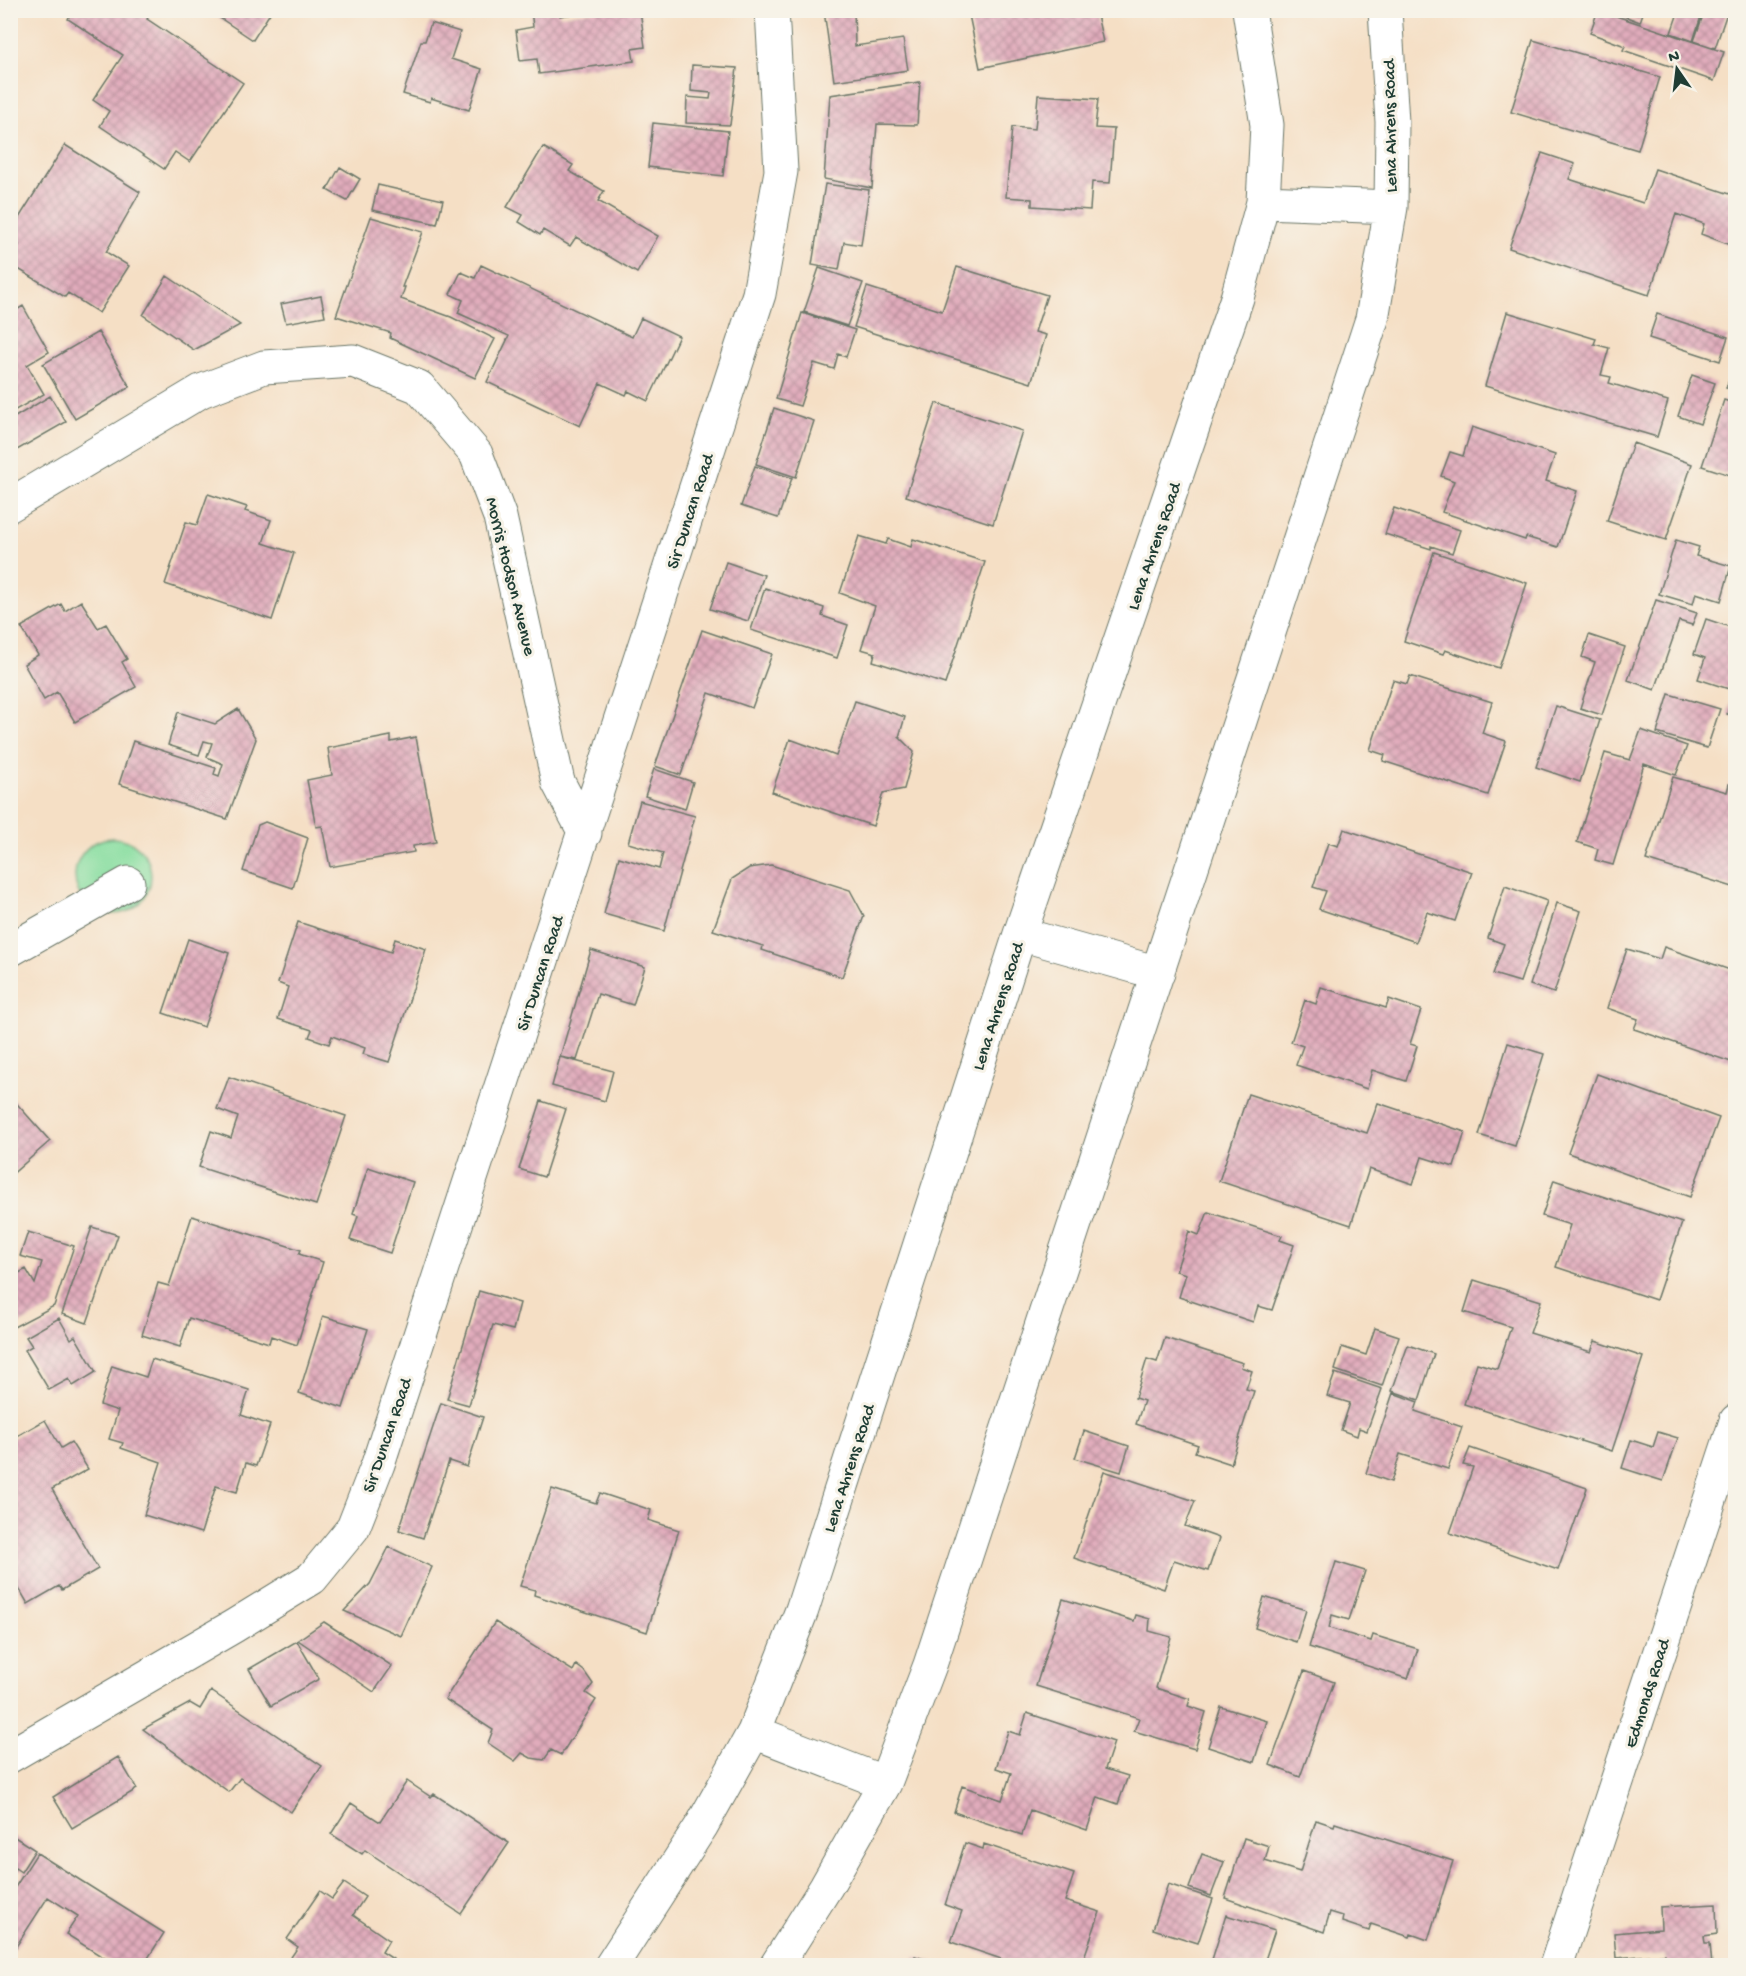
<svg xmlns="http://www.w3.org/2000/svg" width="1746" height="1976" font-family="'Gochi Hand',sans-serif">
  <defs>
    <pattern id="building-cross-hatch" width="8" height="8" patternUnits="userSpaceOnUse" patternTransform="scale(1.5)"><rect width="8" height="8" fill="#e1acbc"/><path d="M0 0l8 8M0 8l8-8" fill="none" stroke="#b68d9a"/></pattern>
  </defs>
  <rect width="100%" height="100%" fill="#f7f3e8"/>
  <filter id="ink" filterUnits="userSpaceOnUse"><feTurbulence type="fractalNoise" baseFrequency=".0167" numOctaves="2"/><feDisplacementMap in="SourceGraphic" scale="12" xChannelSelector="R" yChannelSelector="G"/><feConvolveMatrix kernelMatrix="1 2 1 2 8 2 1 2 1" color-interpolation-filters="sRGB"/></filter>
  <filter id="wash" filterUnits="userSpaceOnUse"><feTurbulence type="fractalNoise" baseFrequency=".008" numOctaves="4" result="noise"/><feDisplacementMap in="SourceGraphic" scale="24" xChannelSelector="R" yChannelSelector="G"/><feGaussianBlur stdDeviation="1.35" result="paint"/><feColorMatrix in="noise" values="0 0 0 0 0 0 0 0 0 0 0 0 0 0 0 0 0 1.4 0 .05"/><feComposite in="paint" operator="in"/></filter>
  <g filter="url(#wash)">
    <rect width="100%" height="100%" fill="#f5dfc5"/>
    <!-- grass -->
    <path fill="#89dea1" stroke="#548e6a" stroke-width="1.5" d="M75 876a38 38 0 1 1 76 0a38 38 0 1 1-76 0Z"/>
    <g id="blocks">
      <!-- building -->
      <path fill="url(#building-cross-hatch)" d="M 73,10 L 140,10 L 149,16 L 147,19 L 243,83 L 190,162 L 175,152 L 164,169 L 100,126 L 109,111 L 93,100 L 123,55 L 68,19 Z
        M 208,10 L 272,10 L 253,40 Z
        M 531,10 L 559,10 L 560,16 L 600,10 L 640,10 L 645,47 L 632,49 L 634,61 L 539,74 L 537,59 L 520,61 L 516,30 L 533,27 Z
        M 854,10 L 855,46 L 903,39 L 908,70 L 834,81 L 824,11 Z
        M 968,10 L 1096,10 L 1103,42 L 980,68 Z
        M 1598,10 L 1724,52 L 1714,81 L 1623,50 L 1625,46 L 1590,33 Z
        M 1608,10 L 1644,10 L 1640,22 Z
        M 1679,10 L 1703,10 L 1693,41 L 1671,33 Z
        M 1705,10 L 1728,10 L 1715,48 L 1694,41 Z
        M 431,23 L 460,32 L 451,59 L 482,69 L 469,110 L 431,98 L 430,102 L 403,94 L 421,41 L 425,41 Z
        M 1533,40 L 1660,77 L 1638,150 L 1511,112 Z
        M 692,65 L 737,68 L 730,125 L 686,123 L 687,97 L 710,99 L 711,93 L 691,91 Z
        M 920,82 L 917,125 L 877,124 L 872,188 L 824,179 L 830,95 Z
        M 1038,95 L 1098,99 L 1095,128 L 1114,129 L 1110,183 L 1092,182 L 1090,210 L 1032,206 L 1032,199 L 1006,197 L 1012,127 L 1035,129 Z
        M 653,123 L 728,131 L 723,176 L 648,167 Z
        M 65,145 L 140,192 L 106,252 L 129,266 L 99,313 L 68,293 L 65,297 L 10,264 L 10,258 L 19,245 L 10,239 L 10,232 Z
        M 543,147 L 573,165 L 569,171 L 604,191 L 598,201 L 658,236 L 637,273 L 576,237 L 570,246 L 543,230 L 540,235 L 519,222 L 523,215 L 507,207 Z
        M 1542,153 L 1575,164 L 1569,179 L 1643,203 L 1655,169 L 1736,196 L 1736,228 L 1730,245 L 1701,234 L 1704,224 L 1676,214 L 1649,295 L 1509,248 Z
        M 340,167 L 360,179 L 347,201 L 327,190 Z
        M 825,184 L 869,190 L 861,245 L 844,242 L 839,270 L 812,265 Z
        M 378,185 L 443,200 L 437,224 L 372,210 Z
        M 371,217 L 423,232 L 402,287 L 405,287 L 401,299 L 451,317 L 495,339 L 475,378 L 390,338 L 391,333 L 336,316 Z
        M 481,265 L 632,337 L 641,318 L 679,336 L 648,401 L 628,391 L 626,395 L 600,383 L 580,426 L 487,382 L 509,336 L 458,313 L 463,300 L 450,294 L 461,272 L 475,278 Z
        M 957,267 L 1047,295 L 1035,332 L 1046,335 L 1031,383 L 854,327 L 867,287 L 942,311 Z
        M 819,268 L 863,283 L 847,326 L 804,312 Z
        M 167,276 L 240,325 L 194,350 L 143,315 Z
        M 321,296 L 325,316 L 286,323 L 281,304 Z
        M 23,306 L 49,352 L 27,365 L 44,394 L 10,413 L 10,314 Z
        M 1507,312 L 1596,339 L 1594,344 L 1609,348 L 1601,375 L 1611,377 L 1609,383 L 1668,401 L 1657,437 L 1485,386 Z
        M 802,313 L 855,330 L 846,357 L 838,354 L 834,369 L 814,363 L 800,406 L 776,399 Z
        M 1657,314 L 1728,337 L 1720,361 L 1649,338 Z
        M 98,332 L 130,387 L 75,419 L 43,364 Z
        M 1736,361 L 1736,391 L 1726,388 Z
        M 1692,375 L 1715,383 L 1700,424 L 1678,416 Z
        M 50,396 L 66,422 L 10,454 L 10,420 Z
        M 1724,400 L 1736,404 L 1736,477 L 1702,466 Z
        M 936,403 L 1022,431 L 993,524 L 906,496 Z
        M 774,408 L 814,421 L 796,477 L 756,464 Z
        M 1472,427 L 1555,455 L 1546,481 L 1577,491 L 1558,547 L 1526,537 L 1525,540 L 1442,512 L 1454,481 L 1441,476 L 1450,452 L 1463,456 Z
        M 1633,443 L 1692,464 L 1666,540 L 1607,521 Z
        M 755,466 L 792,478 L 778,518 L 741,506 Z
        M 208,494 L 247,507 L 245,511 L 271,520 L 263,543 L 294,553 L 272,620 L 165,584 L 186,522 L 197,525 Z
        M 1394,508 L 1460,530 L 1452,553 L 1431,546 L 1431,549 L 1385,534 Z
        M 859,536 L 886,544 L 888,539 L 911,547 L 913,539 L 985,562 L 945,684 L 873,661 L 875,653 L 861,649 L 875,606 L 840,593 Z
        M 1676,540 L 1699,547 L 1696,556 L 1731,566 L 1721,601 L 1696,593 L 1693,604 L 1659,594 Z
        M 1434,552 L 1527,583 L 1499,668 L 1445,650 L 1443,654 L 1404,641 Z
        M 726,562 L 764,575 L 748,621 L 710,609 Z
        M 765,588 L 824,608 L 822,616 L 848,625 L 837,658 L 751,630 Z
        M 1656,600 L 1697,613 L 1692,625 L 1679,621 L 1655,690 L 1628,680 Z
        M 81,601 L 98,628 L 106,624 L 127,659 L 122,662 L 136,687 L 75,722 L 57,692 L 44,700 L 24,664 L 38,655 L 21,627 L 61,604 L 65,611 Z
        M 1706,619 L 1736,629 L 1736,717 L 1727,714 L 1735,691 L 1698,679 L 1705,658 L 1694,654 Z
        M 702,630 L 772,654 L 752,708 L 709,693 L 681,775 L 655,766 Z
        M 1589,635 L 1625,647 L 1602,715 L 1580,708 L 1595,662 L 1582,657 Z
        M 1410,676 L 1492,702 L 1482,733 L 1506,741 L 1488,795 L 1383,761 L 1385,755 L 1370,750 L 1393,680 L 1407,684 Z
        M 1669,694 L 1720,709 L 1707,748 L 1657,733 Z
        M 855,701 L 905,717 L 899,737 L 914,752 L 904,789 L 883,793 L 873,826 L 772,792 L 790,739 L 836,756 Z
        M 1556,706 L 1600,720 L 1580,782 L 1536,767 Z
        M 238,709 L 256,739 L 227,819 L 119,784 L 133,741 L 216,768 L 214,774 L 219,776 L 223,764 L 207,757 L 212,743 L 204,741 L 199,755 L 168,745 L 178,712 L 215,724 Z
        M 1641,730 L 1687,746 L 1676,775 L 1644,764 L 1613,865 L 1595,860 L 1598,849 L 1577,842 L 1605,753 L 1630,760 Z
        M 391,736 L 391,742 L 416,737 L 436,842 L 413,846 L 414,852 L 330,867 L 322,826 L 316,827 L 307,780 L 332,775 L 328,748 Z
        M 654,769 L 693,782 L 685,809 L 645,796 Z
        M 1673,777 L 1727,792 L 1729,784 L 1736,786 L 1736,888 L 1646,860 Z
        M 640,801 L 695,816 L 664,931 L 604,914 L 619,857 L 659,869 L 663,853 L 628,843 Z
        M 265,822 L 308,838 L 293,888 L 243,871 L 258,825 Z
        M 1344,829 L 1472,872 L 1455,921 L 1427,912 L 1416,942 L 1319,909 L 1326,891 L 1313,887 L 1328,843 L 1338,846 Z
        M 771,865 L 850,890 L 864,916 L 842,977 L 762,950 L 763,946 L 713,930 L 732,879 L 749,868 Z
        M 1505,886 L 1547,901 L 1520,982 L 1493,974 L 1504,944 L 1488,938 Z
        M 1557,903 L 1581,911 L 1554,993 L 1530,985 Z
        M 298,922 L 391,952 L 395,939 L 426,949 L 389,1062 L 363,1054 L 365,1048 L 332,1036 L 329,1044 L 309,1037 L 312,1030 L 278,1019 L 288,987 L 278,983 Z
        M 188,939 L 229,953 L 204,1027 L 163,1013 Z
        M 1664,947 L 1736,972 L 1734,1063 L 1634,1029 L 1638,1019 L 1607,1008 L 1627,949 L 1660,959 Z
        M 591,950 L 645,967 L 633,1005 L 598,994 L 577,1060 L 560,1057 L 613,1071 L 605,1101 L 552,1086 L 560,1057 Z
        M 1321,987 L 1386,1008 L 1389,999 L 1421,1010 L 1410,1044 L 1417,1046 L 1406,1081 L 1372,1070 L 1367,1089 L 1296,1065 L 1303,1046 L 1291,1042 L 1305,1000 L 1316,1004 Z
        M 1508,1043 L 1544,1054 L 1515,1146 L 1479,1135 Z
        M 1597,1074 L 1719,1118 L 1690,1197 L 1568,1153 Z
        M 229,1077 L 346,1116 L 316,1205 L 199,1167 L 211,1131 L 231,1138 L 238,1117 L 217,1109 Z
        M 1248,1094 L 1367,1133 L 1378,1103 L 1465,1132 L 1454,1167 L 1422,1157 L 1413,1184 L 1369,1169 L 1351,1225 L 1219,1181 Z
        M 10,1096 L 50,1141 L 10,1176 Z
        M 541,1101 L 566,1109 L 544,1177 L 519,1169 Z
        M 368,1167 L 413,1182 L 390,1253 L 350,1240 L 358,1216 L 353,1214 Z
        M 1554,1180 L 1682,1223 L 1656,1300 L 1556,1267 L 1570,1225 L 1542,1216 Z
        M 1208,1212 L 1282,1236 L 1280,1240 L 1294,1245 L 1272,1310 L 1258,1306 L 1253,1322 L 1179,1297 L 1186,1274 L 1176,1271 L 1189,1231 L 1199,1235 Z
        M 192,1216 L 301,1250 L 299,1254 L 323,1262 L 297,1345 L 271,1336 L 269,1343 L 189,1318 L 180,1347 L 142,1335 L 158,1283 L 169,1286 Z
        M 92,1227 L 118,1235 L 87,1323 L 62,1314 Z
        M 28,1232 L 74,1246 L 54,1306 L 10,1329 L 10,1278 L 26,1269 L 35,1284 L 42,1262 L 20,1256 Z
        M 1474,1280 L 1541,1301 L 1530,1333 L 1591,1352 L 1595,1341 L 1643,1357 L 1612,1451 L 1464,1404 L 1477,1363 L 1497,1369 L 1511,1327 L 1464,1312 Z
        M 479,1291 L 520,1303 L 513,1330 L 493,1325 L 469,1405 L 447,1399 Z
        M 323,1316 L 368,1329 L 343,1408 L 299,1393 Z
        M 59,1318 L 71,1339 L 75,1336 L 96,1372 L 73,1386 L 69,1379 L 49,1390 L 25,1350 L 32,1346 L 26,1337 Z
        M 1375,1328 L 1399,1336 L 1382,1386 L 1335,1370 L 1342,1347 L 1366,1355 Z
        M 1165,1338 L 1243,1363 L 1241,1367 L 1252,1371 L 1246,1389 L 1254,1391 L 1231,1464 L 1195,1452 L 1198,1445 L 1136,1424 L 1144,1401 L 1135,1398 L 1147,1359 L 1157,1362 Z
        M 1408,1345 L 1434,1354 L 1419,1400 L 1392,1391 Z
        M 152,1359 L 249,1390 L 241,1415 L 270,1425 L 256,1466 L 246,1463 L 237,1492 L 216,1486 L 201,1533 L 144,1515 L 161,1462 L 121,1448 L 123,1443 L 109,1439 L 118,1411 L 100,1405 L 112,1366 L 146,1377 Z
        M 1335,1373 L 1382,1389 L 1367,1431 L 1359,1428 L 1357,1436 L 1341,1430 L 1350,1403 L 1327,1396 Z
        M 1393,1393 L 1418,1402 L 1415,1411 L 1462,1427 L 1448,1469 L 1400,1454 L 1391,1482 L 1366,1473 Z
        M 441,1403 L 483,1417 L 467,1467 L 449,1461 L 423,1538 L 399,1530 Z
        M 45,1420 L 61,1448 L 71,1442 L 88,1469 L 52,1489 L 98,1569 L 62,1590 L 59,1586 L 28,1604 L 10,1573 L 10,1440 Z
        M 1084,1431 L 1129,1446 L 1121,1472 L 1075,1458 Z
        M 1658,1432 L 1678,1438 L 1663,1481 L 1622,1468 L 1631,1440 L 1653,1447 Z
        M 1470,1448 L 1587,1488 L 1558,1570 L 1450,1533 L 1473,1467 L 1463,1465 Z
        M 1104,1471 L 1195,1501 L 1185,1526 L 1219,1538 L 1208,1571 L 1174,1560 L 1164,1589 L 1074,1558 Z
        M 552,1489 L 596,1503 L 600,1493 L 651,1510 L 648,1520 L 679,1530 L 647,1632 L 534,1595 L 535,1590 L 520,1586 Z
        M 389,1547 L 432,1567 L 401,1636 L 344,1611 L 370,1584 Z
        M 1336,1562 L 1365,1571 L 1349,1620 L 1332,1615 L 1329,1628 L 1371,1641 L 1373,1635 L 1418,1649 L 1408,1679 L 1309,1647 Z
        M 1264,1597 L 1306,1610 L 1296,1642 L 1255,1628 Z
        M 1063,1599 L 1134,1621 L 1136,1615 L 1150,1619 L 1149,1631 L 1171,1637 L 1156,1688 L 1190,1699 L 1188,1706 L 1206,1712 L 1195,1749 L 1134,1731 L 1139,1718 L 1036,1686 Z
        M 324,1622 L 392,1666 L 374,1692 L 298,1640 Z
        M 495,1622 L 573,1671 L 576,1665 L 584,1671 L 593,1684 L 586,1693 L 596,1700 L 561,1755 L 551,1750 L 544,1760 L 531,1758 L 522,1753 L 515,1761 L 488,1743 L 493,1730 L 445,1699 Z
        M 297,1641 L 319,1679 L 271,1706 L 249,1669 Z
        M 1304,1671 L 1334,1682 L 1300,1777 L 1270,1765 Z
        M 211,1691 L 322,1766 L 291,1812 L 240,1778 L 229,1792 L 143,1729 L 190,1703 L 200,1709 Z
        M 1221,1707 L 1267,1721 L 1254,1762 L 1208,1747 Z
        M 1027,1713 L 1114,1742 L 1105,1769 L 1128,1776 L 1118,1804 L 1098,1797 L 1087,1830 L 1030,1810 L 1022,1835 L 954,1812 L 962,1786 L 1002,1800 L 1011,1773 L 996,1768 L 1008,1731 L 1020,1735 Z
        M 118,1757 L 137,1789 L 72,1828 L 53,1797 Z
        M 407,1781 L 431,1797 L 434,1794 L 509,1843 L 461,1914 L 365,1850 L 362,1854 L 331,1834 L 351,1803 L 380,1822 Z
        M 1316,1820 L 1334,1826 L 1335,1823 L 1453,1861 L 1428,1940 L 1411,1934 L 1410,1937 L 1371,1924 L 1369,1931 L 1342,1922 L 1343,1916 L 1330,1912 L 1324,1932 L 1225,1898 L 1244,1838 L 1269,1846 L 1265,1861 L 1300,1872 Z
        M 10,1834 L 35,1850 L 21,1872 L 15,1868 L 10,1876 Z
        M 965,1843 L 983,1849 L 984,1844 L 1074,1874 L 1065,1901 L 1100,1912 L 1081,1966 L 1022,1966 L 951,1942 L 962,1911 L 945,1905 Z
        M 37,1853 L 164,1933 L 143,1966 L 117,1966 L 66,1934 L 78,1916 L 48,1897 L 10,1956 L 10,1895 Z
        M 1202,1854 L 1224,1862 L 1211,1896 L 1189,1888 Z
        M 344,1883 L 365,1897 L 353,1915 L 389,1940 L 382,1952 L 393,1959 L 395,1966 L 285,1966 L 298,1947 L 287,1939 L 320,1891 L 332,1899 Z
        M 1168,1884 L 1213,1899 L 1198,1943 L 1153,1929 Z
        M 1716,1904 L 1717,1934 L 1704,1936 L 1705,1943 L 1710,1943 L 1712,1966 L 1666,1966 L 1665,1954 L 1616,1958 L 1614,1933 L 1661,1929 L 1660,1907 Z
        M 1226,1915 L 1275,1930 L 1263,1966 L 1210,1966 Z
        M 915,1956 L 941,1965 L 941,1966 L 912,1966 Z"/>
    </g>
  </g>
  <g filter="url(#ink)">
    <use href="#blocks" fill-opacity="0" stroke="#6a7667" stroke-width="1.5"/>
    <g fill="none" stroke-linecap="round" stroke-linejoin="round">
      <!-- street casing -->
      <g stroke="#6a7667" stroke-width="35">
        <path id="street" d="M 10,505 L 201,391 L 264,367 L 353,361 L 419,387 L 476,454 L 500,517 L 558,782 L 585,833
          M 10,950 L 128,883
          M 10,1756 L 234,1626 L 312,1578 L 353,1528 L 378,1464 L 759,294 L 781,171 L 772,10
          M 1556,1966 L 1736,1421"/>
      </g>
      <!-- secondary casing -->
      <g stroke="#6a7667" stroke-width="35">
        <path id="secondary" d="M 1263,202 L 1391,207
          M 1020,934 L 1158,973
          M 754,1732 L 885,1783
          M 611,1966 L 702,1825 L 754,1732 L 802,1610 L 1020,934 L 1237,298 L 1263,202 L 1267,125 L 1249,10
          M 776,1966 L 826,1887 L 885,1783 L 930,1665 L 1372,319 L 1391,207 L 1392,122 L 1385,10"/>
      </g>
      <!-- street -->
      <use href="#street" stroke="#fff" stroke-width="33"/>
      <!-- secondary -->
      <use href="#secondary" stroke="#fff" stroke-width="33"/>
    </g>
  </g>
  <g text-anchor="middle" stroke-width="6" stroke-linejoin="round" paint-order="stroke">
    <!-- street labels -->
    <g font-size="18" fill="#1f3d34" stroke="#f7f3e8">
      <text transform="translate(1389 126) rotate(-91)" y="6">Lena Ahrens Road</text>
      <text transform="translate(689 511) rotate(-72)" y="6">Sir Duncan Road</text>
      <text transform="translate(1153 546) rotate(-71)" y="6">Lena Ahrens Road</text>
      <text transform="translate(512 576) rotate(76)" y="6">Morris Hodson Avenue</text>
      <text transform="translate(539 973) rotate(-72)" y="6">Sir Duncan Road</text>
      <text transform="translate(997 1006) rotate(-72)" y="6">Lena Ahrens Road</text>
      <text transform="translate(386 1435) rotate(-71)" y="6">Sir Duncan Road</text>
      <text transform="translate(848 1468) rotate(-72)" y="6">Lena Ahrens Road</text>
      <text transform="translate(1646 1693) rotate(-72)" y="6">Edmonds Road</text>
    </g>
  </g>
  <!-- margin -->
  <rect width="1746" height="1976" fill="none" stroke="#f7f3e8" stroke-width="36"/>
  <!-- north arrow -->
  <g transform="translate(1677 69) rotate(346)" stroke="#f7f3e8" stroke-width="4.5" paint-order="stroke">
  <path d="M0-4.5L10 22L0 15L-10 22Z" fill="#1f3d34"/>
  <text y="-9" font-size="16" font-weight="bold" text-anchor="middle" fill="#1f3d34">N</text>
  </g>
</svg>
